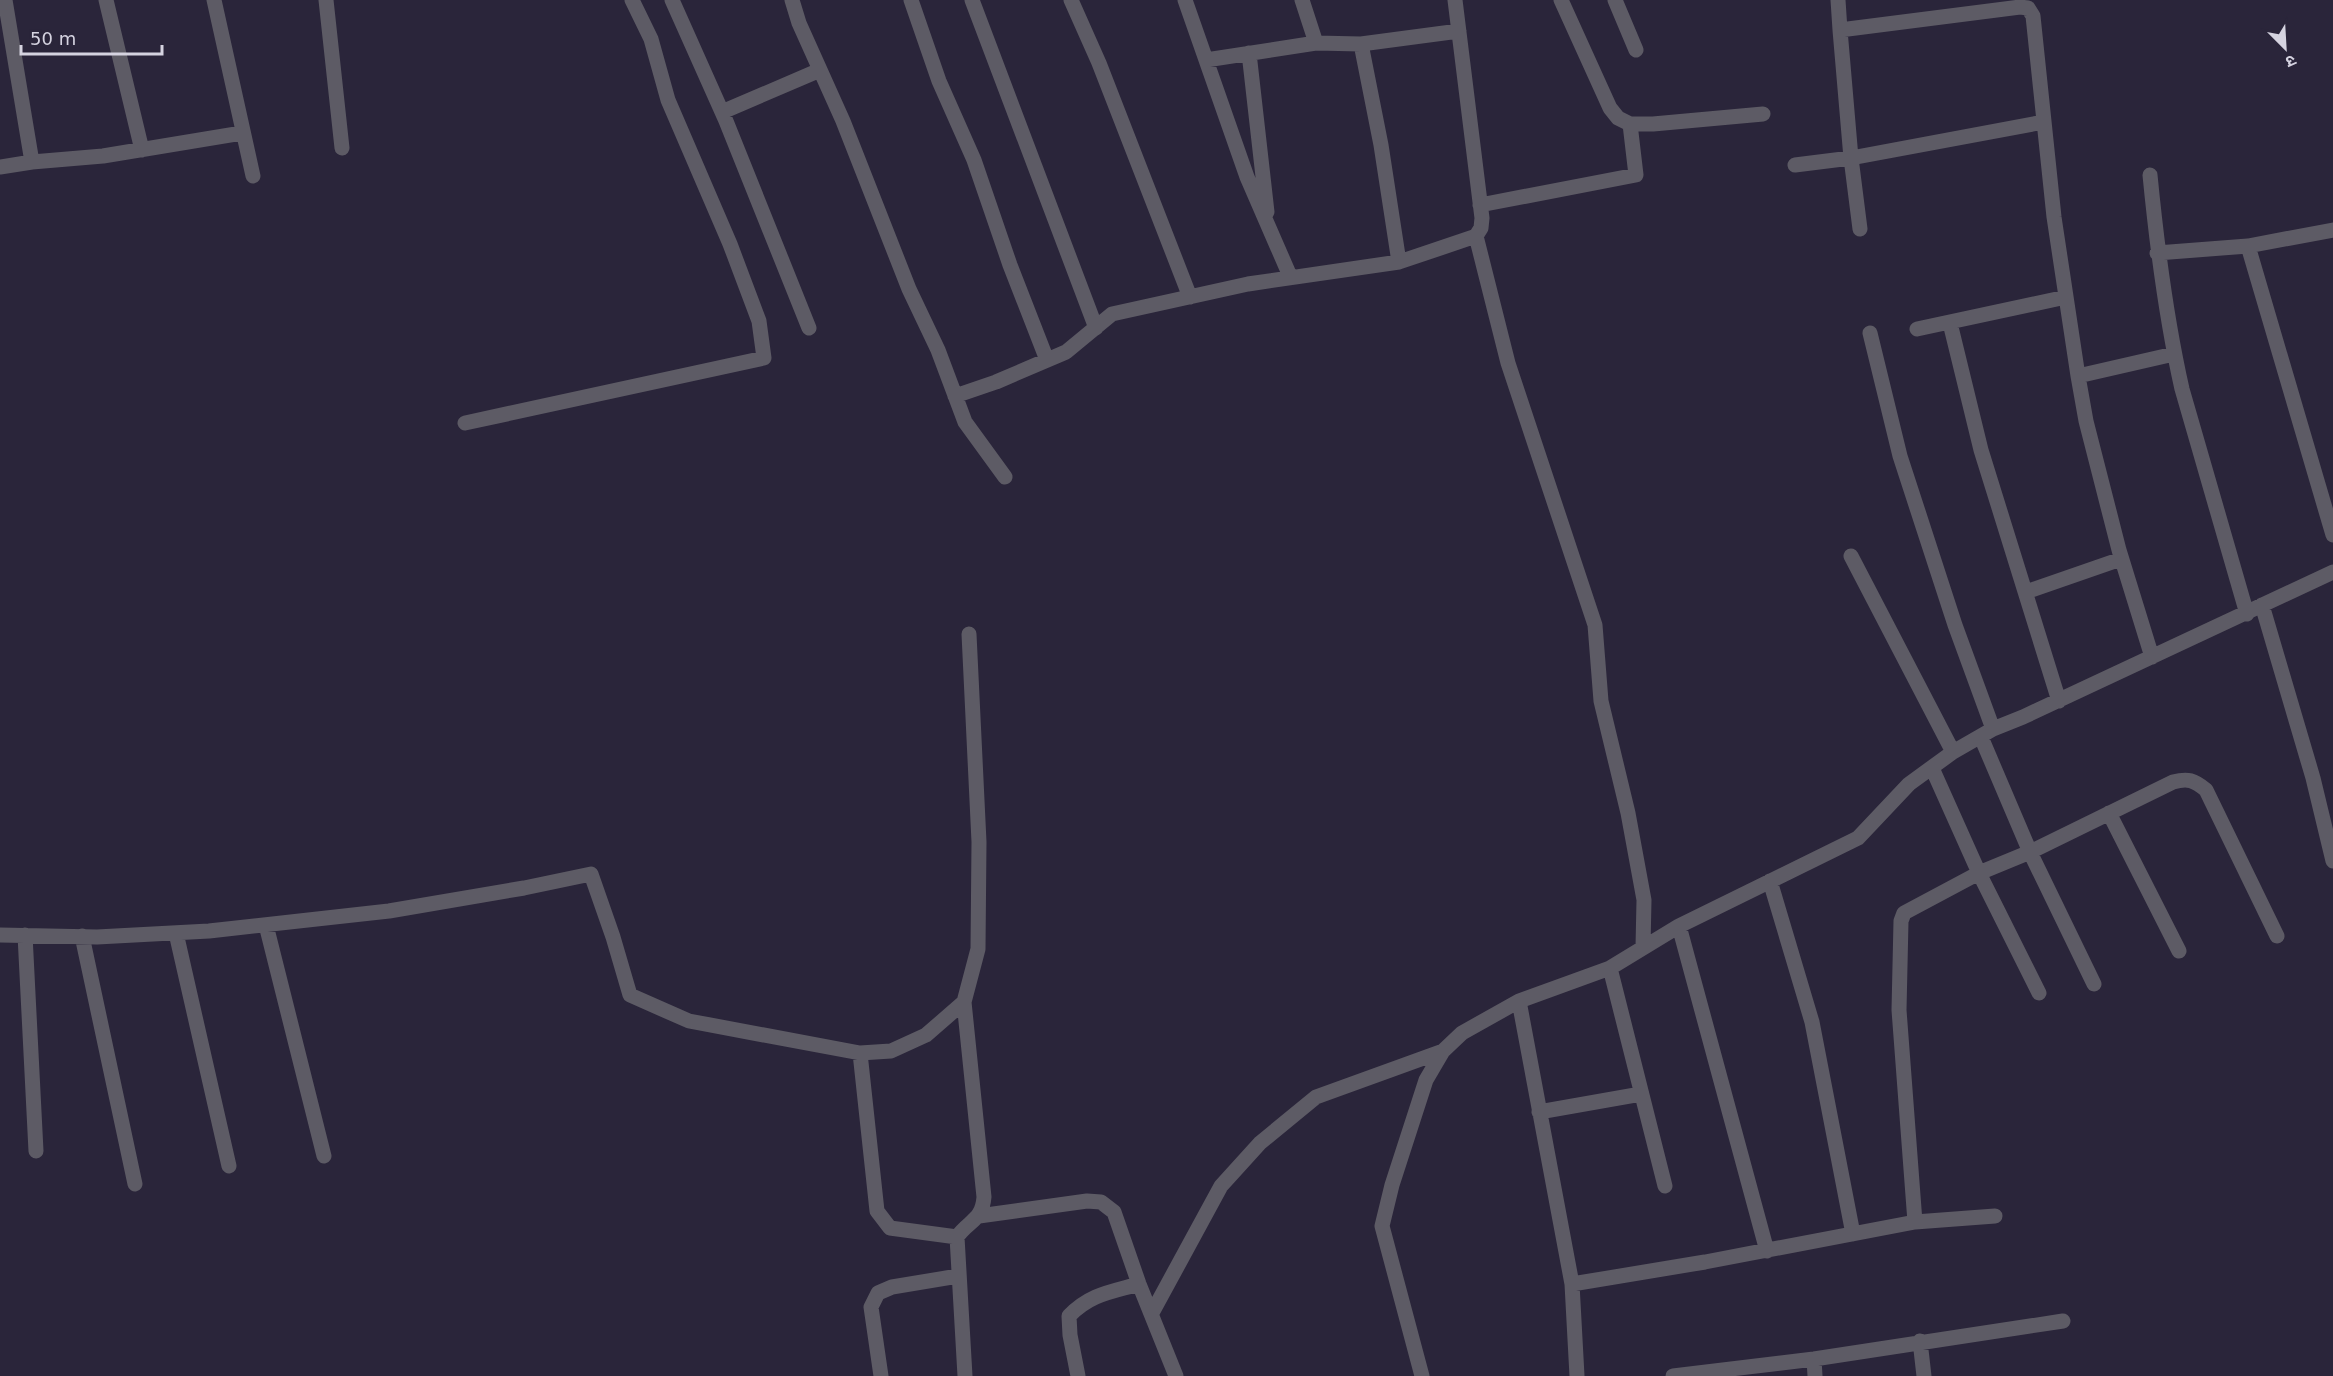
<svg xmlns="http://www.w3.org/2000/svg" width="2333" height="1376" font-family="'DejaVu Sans','Noto Sans Devanagari',sans-serif">
  <rect width="100%" height="100%" fill="#2a253a"/>
  <g fill="none" stroke-linecap="round" stroke-linejoin="round">
    <!-- minor -->
    <path stroke="#5d5b65" stroke-width="15" d="M 5,0 L 32,162
      M 106,0 L 142,150
      M 214,0 L 253,176
      M 326,0 L 342,148
      M 672,0 L 726,121 L 809,328
      M 792,0 L 799,23 L 843,121 L 909,289 L 938,350 L 965,422 L 1005,477
      M 911,0 L 939,81 L 974,160 L 1010,265 L 1047,360
      M 972,0 L 1096,328
      M 1071,0 L 1099,63 L 1190,297
      M 1185,0 L 1247,177 L 1290,276
      M 1302,0 L 1316,43
      M 1561,0 L 1610,108 L 1618,118 L 1630,124 L 1653,124 L 1763,114
      M 1615,0 L 1636,50
      M 1838,0 L 1840,30 L 2020,7 L 2028,8 L 2033,16 L 2054,217 L 2078,376 L 2086,421 L 2119,550 L 2152,657
      M 1840,30 L 1851,158 L 2044,122
      M 1361,44 L 1381,145 L 1399,262
      M 1249,53 L 1267,212
      M 1206,60 L 1316,43 L 1361,44 L 1459,31
      M 722,112 L 820,70
      M 1795,165 L 1851,158 L 1860,229
      M 0,167 L 32,162 L 103,156 L 242,133
      M 2150,175 C 2157,247 2166,318 2182,389 L 2247,614
      M 1480,205 L 1636,175 L 1630,124
      M 1476,236 L 1508,363 L 1595,625 L 1601,701 L 1628,813 L 1644,900 L 1643,947
      M 2248,246 L 2333,535
      M 2157,253 L 2248,246 L 2333,230
      M 1950,323 L 1981,450 L 2059,701
      M 1917,329 L 2066,297
      M 1870,333 L 1900,456 L 1955,625 L 1993,729
      M 2078,376 L 2174,354
      M 955,396 L 996,382 L 1066,352 L 1112,314 L 1248,284 L 1399,262 L 1476,236 L 1481,228 L 1482,218 L 1455,0
      M 465,423 L 764,358 L 759,321 L 730,244 L 668,100 L 651,39 L 632,0
      M 1851,556 L 1953,752
      M 2026,592 L 2121,559
      M 2262,605 L 2313,778 L 2333,861
      M 1981,737 L 2030,852 L 2094,984
      M 1932,768 L 1979,873 L 2039,993
      M 2109,813 L 2179,951
      M 1770,881 L 1812,1022 L 1853,1234
      M 266,925 L 324,1156
      M 1679,926 L 1767,1251
      M 176,933 L 229,1166
      M 0,935 L 97,937 L 209,931 L 389,911 L 524,888 L 591,874 L 613,937 L 630,995 L 689,1021 L 860,1053 L 891,1051 L 926,1035 L 964,1002 L 978,949 L 979,842 L 969,634
      M 25,935 L 36,1151
      M 82,936 L 135,1184
      M 1610,968 L 1665,1186
      M 1519,1001 L 1572,1284 L 1577,1376
      M 964,1002 L 984,1197 C 982,1221 969,1220 957,1237 L 965,1376
      M 860,1053 L 877,1211 L 890,1228 L 957,1237
      M 1539,1112 L 1641,1094
      M 979,1216 L 1087,1201 L 1101,1202 L 1114,1212 L 1139,1284 L 1176,1376
      M 1915,1222 L 1899,1010 L 1901,921 L 1904,913 L 1979,873 L 2030,852 L 2173,782 C 2188,778 2194,780 2206,790 L 2277,936
      M 1572,1284 L 1705,1262 L 1915,1222 L 1995,1216
      M 1152,1313 L 1221,1186 L 1260,1143 L 1316,1097 L 1443,1051
      M 1920,1341 L 1924,1376
      M 1814,1359 L 1815,1376
      M 881,1376 L 871,1307 L 878,1293 L 892,1287 L 958,1276
      M 1078,1376 L 1070,1335 L 1069,1316 C 1090,1294 1111,1292 1139,1284
      M 1422,1376 L 1382,1226 L 1392,1185 L 1426,1080 L 1443,1051 L 1462,1033 L 1519,1001 L 1610,968 L 1679,926 L 1858,838 L 1909,784 L 1953,752 L 1993,729 L 2023,717 L 2333,572
      M 1673,1376 L 1814,1359 L 2063,1321"/>
  </g>
  <!-- north arrow -->
  <g transform="translate(2285 48) rotate(156)" stroke="#2a253a" stroke-width="4.5" paint-order="stroke">
  <path d="M0-4.5L10 22L0 15L-10 22Z" fill="#d5d3e0"/>
  <text y="-9" font-size="16" font-weight="bold" text-anchor="middle" fill="#d5d3e0">उ</text>
  </g>
  <!-- scale -->
  <path d="M21 45v9h141v-9" fill="none" stroke="#d5d3e0" stroke-width="3"/>
  <text x="30" y="45" font-size="18" fill="#d5d3e0" stroke="#2a253a" stroke-width="4.5" paint-order="stroke">50 m</text>
</svg>
